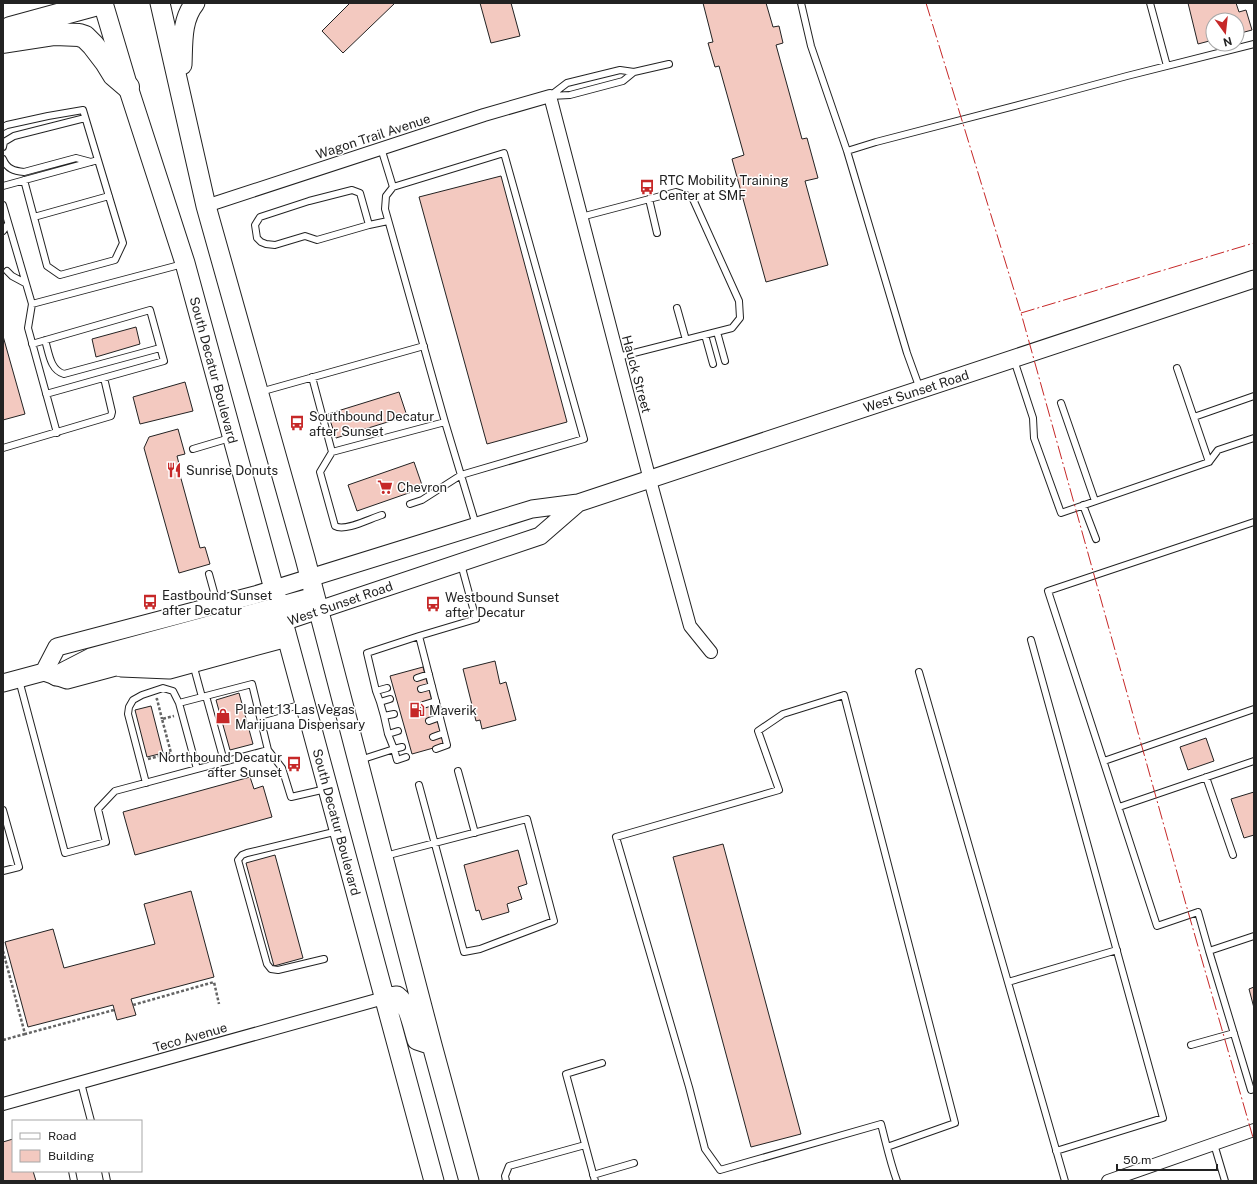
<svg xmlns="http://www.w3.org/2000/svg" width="1257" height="1184" font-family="'Public Sans',sans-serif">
  <rect width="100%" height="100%" fill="#fff"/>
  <!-- building -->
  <path fill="#f3c9c0" stroke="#222" d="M 350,3 L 395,3 L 343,53 L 322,31 Z
    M 480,3 L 511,3 L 520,36 L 491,43 Z
    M 703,3 L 766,3 L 773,27 L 779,26 L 783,43 L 776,45 L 802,139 L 807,138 L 818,178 L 805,181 L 828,265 L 766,282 L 732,159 L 744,155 L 719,66 L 715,67 L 708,43 L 713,42 Z
    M 1188,3 L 1236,3 L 1239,12 L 1246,10 L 1252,30 L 1237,34 L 1237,20 L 1213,20 L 1213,40 L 1198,44 Z
    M 501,176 L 567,422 L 487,444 L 419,197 Z
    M 136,327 L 140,344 L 96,357 L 92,339 Z
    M 3,336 L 25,414 L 3,420 Z
    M 185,382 L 193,411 L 140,424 L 133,397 Z
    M 399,392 L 407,416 L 336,438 L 328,414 Z
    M 178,429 L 185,454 L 177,456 L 179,464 L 177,464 L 200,548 L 205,547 L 210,564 L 179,573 L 144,448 L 149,437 Z
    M 414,462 L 423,488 L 357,511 L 348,485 Z
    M 495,661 L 500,684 L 506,682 L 516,720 L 482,729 L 480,720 L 476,721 L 463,669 Z
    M 423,667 L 444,745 L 412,754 L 390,676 Z
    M 239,693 L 253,744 L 230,750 L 216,700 Z
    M 151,706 L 163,753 L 147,757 L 135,710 Z
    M 1206,738 L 1214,761 L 1188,770 L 1180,747 Z
    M 250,777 L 254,789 L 263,786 L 272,817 L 135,855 L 123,812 Z
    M 1254,792 L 1254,835 L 1244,838 L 1231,799 Z
    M 723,844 L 801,1134 L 751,1147 L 673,857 Z
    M 518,850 L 527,884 L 518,887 L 522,899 L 507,904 L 509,912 L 482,920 L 479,910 L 476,911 L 464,865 Z
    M 275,855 L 303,958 L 274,966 L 246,863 Z
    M 191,891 L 214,977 L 131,999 L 136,1015 L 117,1020 L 113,1005 L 28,1027 L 5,942 L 53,929 L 64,968 L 155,944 L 144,904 Z
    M 1254,987 L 1254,1008 L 1249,989 Z
    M 13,1139 L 13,1171 L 33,1171 L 36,1181 L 3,1181 L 3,1142 Z"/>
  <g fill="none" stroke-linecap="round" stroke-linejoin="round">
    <!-- service casing -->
    <g stroke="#222" stroke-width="8">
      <path id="service" d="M 801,3 L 811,46 L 847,151 L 907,353 L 920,389
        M 1150,3 L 1167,66
        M 550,96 L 570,95 L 623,81 L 634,72 L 669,64
        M 550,96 L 567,83 L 620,70 L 634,72
        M 3,127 L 7,125 L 48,116 L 83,110 L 98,160
        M 3,147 L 4,142 L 14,136 L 85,118
        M 381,148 L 393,187 L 386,196 L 385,209 L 445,422 L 476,525
        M 847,151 L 876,142 L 1045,98 L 1127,76 L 1254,44
        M 3,159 C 7,169 14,171 24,172 L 76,158 L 91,162
        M 3,186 L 98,160 L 123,243 L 115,260 L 60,275 L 47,266 L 24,180
        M 393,187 L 504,153 L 584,439 L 461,475 L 422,500 L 410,504
        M 649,199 L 657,233
        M 3,205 L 32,304
        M 34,217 L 109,196
        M 581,217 L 676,192 L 692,197 L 739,301 L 740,318 L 732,328 L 618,357
        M 369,225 L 360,193 L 352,190 L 309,201 L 260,217 L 255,225 L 257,238 L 261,242 L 266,244 L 275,245 L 305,236 L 317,240 L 369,225 L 388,221
        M 3,231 L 8,224
        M 7,271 L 12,276 L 25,283
        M 677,308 L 686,340
        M 717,332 L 725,361
        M 705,335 L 713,364
        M 45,340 C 49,353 50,370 64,374 L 160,348
        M 32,344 L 150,310 L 164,361 L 46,394
        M 1014,360 L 1033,418 L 1034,438 L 1061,513 L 1209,462 L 1218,450 L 1254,438
        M 1177,368 L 1209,462
        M 312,377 L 332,452 L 445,422
        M 260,392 L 424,346
        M 1061,403 L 1095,501
        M 1194,417 L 1254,396
        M 57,433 L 28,328 L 32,304 L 183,264
        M 3,448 L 111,416 L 112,412 L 104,378
        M 193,449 L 230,438
        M 332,452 L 320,472 L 335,526 C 345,532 371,518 382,515
        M 1083,505 L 1096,539
        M 209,574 L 217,603
        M 1031,640 L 1163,1118 L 1056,1151
        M 193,664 L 202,697
        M 919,672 L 1065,1181
        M 417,678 L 429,674
        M 19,680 L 65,853 L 106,842 L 98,809 L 115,791 L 268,750
        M 387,688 L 376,691 L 380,702 L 390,699
        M 421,689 L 432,686
        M 376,691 L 367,653 L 419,636
        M 206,696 L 224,761
        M 380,702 L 384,716
        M 423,705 L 436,701
        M 394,714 L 384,716 L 388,734 L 398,731
        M 260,716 L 303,704
        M 429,721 L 440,717
        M 388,734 L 394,749 L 402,747
        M 433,737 L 444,733
        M 436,749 L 447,745 L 419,636 L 476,619 L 461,564
        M 360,760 L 394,749 L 397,760 L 406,757
        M 1104,761 L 1254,709
        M 197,769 L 179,703 L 252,684 L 268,750 L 282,768 L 291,797 L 326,789
        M 458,771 L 475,833
        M 1206,777 L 1233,855
        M 146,783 L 128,714 L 129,707 L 133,700 L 142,695 L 163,688 L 173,691 L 179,703
        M 1119,807 L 1254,761
        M 3,810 L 19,867 L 3,871
        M 385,856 L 527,819 L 554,921 L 480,949 L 464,952 L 419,785
        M 1254,936 L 1209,951 L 1251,1090 L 1254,1089
        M 1209,951 L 1198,912 L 1157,926 L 1048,591 L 1254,522
        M 324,959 L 278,970 L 271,969 L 267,964 L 238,860 L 242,855 L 247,853 L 338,831
        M 1008,982 L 1117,950
        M 1191,1045 L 1234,1033
        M 81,1083 L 91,1121
        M 1214,1144 L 1225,1181
        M 887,1147 L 955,1123 L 844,695 L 783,714 L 758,731 L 779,790 L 616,837 L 689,1087 L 705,1149 L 720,1170 L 881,1124 C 886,1143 890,1162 897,1181
        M 72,1171 L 74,1181
        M 105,1171 L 107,1181
        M 593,1175 L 634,1163
        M 506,1181 L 505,1176 L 509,1166 L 585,1145
        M 595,1181 L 566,1074 L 602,1063"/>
    </g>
    <!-- minor casing -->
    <g stroke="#222" stroke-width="14">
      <path id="minor" d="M 206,206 L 484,115 L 550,96 L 650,480 L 690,626 L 711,652
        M 3,1104 L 384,998
        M 1108,1181 L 1254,1130"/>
    </g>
    <!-- secondary casing -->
    <g stroke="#222" stroke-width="19">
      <path id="secondary" d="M 44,672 L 57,647 L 255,595 L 532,509 L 578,503 L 1254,279
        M 3,683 L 44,672 L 67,680 L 283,622 L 540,536 L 578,503"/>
    </g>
    <!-- primary casing -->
    <g stroke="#222" stroke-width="21">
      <path id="primary" d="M 103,3 L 128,87 L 185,263 L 283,622 L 434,1181
        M 160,3 L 206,206 L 305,558 L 432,1045 L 469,1181
        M 182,65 C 183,44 181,20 195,3
        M 121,667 L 169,669 L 287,637
        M 56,676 L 91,658 L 315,597
        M 384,998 L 397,996 C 410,1006 412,1025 417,1040 L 432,1045"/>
    </g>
    <!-- motorway casing -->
    <g stroke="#222" stroke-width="24">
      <path id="motorway" d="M 10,28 L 102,3
        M 3,42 L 55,34 L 79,35 L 85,37 L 93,45 L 106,62 L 114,75 L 128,87"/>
    </g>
    <!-- path -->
    <path stroke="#646464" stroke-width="2.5" stroke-dasharray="3 2" stroke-linecap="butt" d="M 156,700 L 157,699 L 162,719
      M 148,759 L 171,753 L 162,719 L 174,716
      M 3,951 L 25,1034 L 114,1010
      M 133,1005 L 214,982 L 219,1004
      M 3,1040 L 25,1034"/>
    <!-- service -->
    <use href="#service" stroke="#fff" stroke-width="6"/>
    <!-- minor -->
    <use href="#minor" stroke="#fff" stroke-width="12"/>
    <!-- secondary -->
    <use href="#secondary" stroke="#fff" stroke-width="17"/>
    <!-- primary -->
    <use href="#primary" stroke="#fff" stroke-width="19"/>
    <!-- motorway -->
    <use href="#motorway" stroke="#fff" stroke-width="22"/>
    <!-- power -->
    <path stroke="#c62828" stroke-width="1" stroke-dasharray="14 3 2 3" stroke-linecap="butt" d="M 926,3 L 1021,313 L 1185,901 L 1254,1141
      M 1021,313 L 1254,243"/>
  </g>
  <!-- icons -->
  <defs>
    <g id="bus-bare" transform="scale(1.2)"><path d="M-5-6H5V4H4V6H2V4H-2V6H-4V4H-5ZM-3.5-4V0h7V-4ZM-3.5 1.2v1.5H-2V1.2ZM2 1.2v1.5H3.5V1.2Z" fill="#c62828" stroke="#fff" stroke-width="2.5" paint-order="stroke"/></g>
    <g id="restaurant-bare" transform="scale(1.2)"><path d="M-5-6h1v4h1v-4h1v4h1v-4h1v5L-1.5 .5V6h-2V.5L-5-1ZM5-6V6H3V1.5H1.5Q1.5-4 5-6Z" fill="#c62828" stroke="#fff" stroke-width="2.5" paint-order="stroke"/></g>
    <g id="supermarket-bare" transform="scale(1.2)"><path d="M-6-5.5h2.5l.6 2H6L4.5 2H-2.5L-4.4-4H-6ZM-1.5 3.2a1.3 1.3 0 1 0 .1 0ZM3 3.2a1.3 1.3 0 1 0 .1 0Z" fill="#c62828" stroke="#fff" stroke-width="2.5" paint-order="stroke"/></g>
    <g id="fuel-bare" transform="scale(1.2)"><path d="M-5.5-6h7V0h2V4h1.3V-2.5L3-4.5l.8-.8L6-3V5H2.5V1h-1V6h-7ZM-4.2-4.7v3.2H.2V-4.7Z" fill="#c62828" stroke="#fff" stroke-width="2.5" paint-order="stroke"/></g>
    <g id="shop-bare" transform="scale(1.2)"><path d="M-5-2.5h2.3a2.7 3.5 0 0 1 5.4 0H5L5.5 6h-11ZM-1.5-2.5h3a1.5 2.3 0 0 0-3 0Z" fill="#c62828" stroke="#fff" stroke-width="2.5" paint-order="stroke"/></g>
  </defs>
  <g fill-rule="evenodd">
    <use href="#bus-bare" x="647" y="187"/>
    <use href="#bus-bare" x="297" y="423"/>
    <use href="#restaurant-bare" x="174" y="470"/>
    <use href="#supermarket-bare" x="385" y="487"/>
    <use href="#bus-bare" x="150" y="602"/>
    <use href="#bus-bare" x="433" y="604"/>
    <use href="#fuel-bare" x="417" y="710"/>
    <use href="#shop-bare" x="223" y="716"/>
    <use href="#bus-bare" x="294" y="764"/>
  </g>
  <g text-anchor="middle" stroke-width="3" stroke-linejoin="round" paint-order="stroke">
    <!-- street labels -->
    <g font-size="13" fill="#222" stroke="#fff">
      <text transform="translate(373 136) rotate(-18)" y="5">Wagon Trail Avenue</text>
      <text transform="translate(214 370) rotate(75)" y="5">South Decatur Boulevard</text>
      <text transform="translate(637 374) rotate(75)" y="5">Hauck Street</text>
      <text transform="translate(916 391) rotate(-18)" y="5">West Sunset Road</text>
      <text transform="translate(340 603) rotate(-19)" y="5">West Sunset Road</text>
      <text transform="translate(337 822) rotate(75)" y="5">South Decatur Boulevard</text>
      <text transform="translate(190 1037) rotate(-16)" y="5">Teco Avenue</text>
    </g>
    <!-- poi labels -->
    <g font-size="13" fill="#222" stroke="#fff" text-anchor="start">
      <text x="659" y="185">RTC Mobility Training<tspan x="659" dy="15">Center at SMF</tspan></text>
      <text x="309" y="421">Southbound Decatur<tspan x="309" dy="15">after Sunset</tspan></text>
      <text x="186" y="475">Sunrise Donuts</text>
      <text x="397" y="492">Chevron</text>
      <text x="162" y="600">Eastbound Sunset<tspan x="162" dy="15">after Decatur</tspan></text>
      <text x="445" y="602">Westbound Sunset<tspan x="445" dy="15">after Decatur</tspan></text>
      <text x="235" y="714">Planet 13 Las Vegas<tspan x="235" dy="15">Marijuana Dispensary</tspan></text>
      <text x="429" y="715">Maverik</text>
      <text x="282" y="762" text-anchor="end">Northbound Decatur<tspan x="282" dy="15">after Sunset</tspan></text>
    </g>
  </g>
  <!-- border -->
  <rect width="1257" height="1184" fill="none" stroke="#222222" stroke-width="8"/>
  <!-- legend -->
  <rect x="12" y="1120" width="130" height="52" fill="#ffffff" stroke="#a7a7a7"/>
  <rect x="20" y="1133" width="20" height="6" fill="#ffffff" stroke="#a7a7a7"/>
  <text x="48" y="1140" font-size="12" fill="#222222">Road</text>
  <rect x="20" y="1150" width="20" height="12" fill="#f3c9c0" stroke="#a7a7a7"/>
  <text x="48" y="1160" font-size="12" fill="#222222">Building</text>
  <!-- north arrow -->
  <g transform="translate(1225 32) rotate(165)"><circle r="19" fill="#ffffff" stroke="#a7a7a7"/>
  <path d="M0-3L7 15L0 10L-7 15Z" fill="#c62828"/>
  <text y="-6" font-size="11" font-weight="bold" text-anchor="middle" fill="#222222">N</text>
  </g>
  <!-- scale -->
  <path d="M1117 1164v6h100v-6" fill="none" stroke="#222222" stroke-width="2"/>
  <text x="1123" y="1164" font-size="12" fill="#222222" stroke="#ffffff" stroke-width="3" paint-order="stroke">50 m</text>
</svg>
